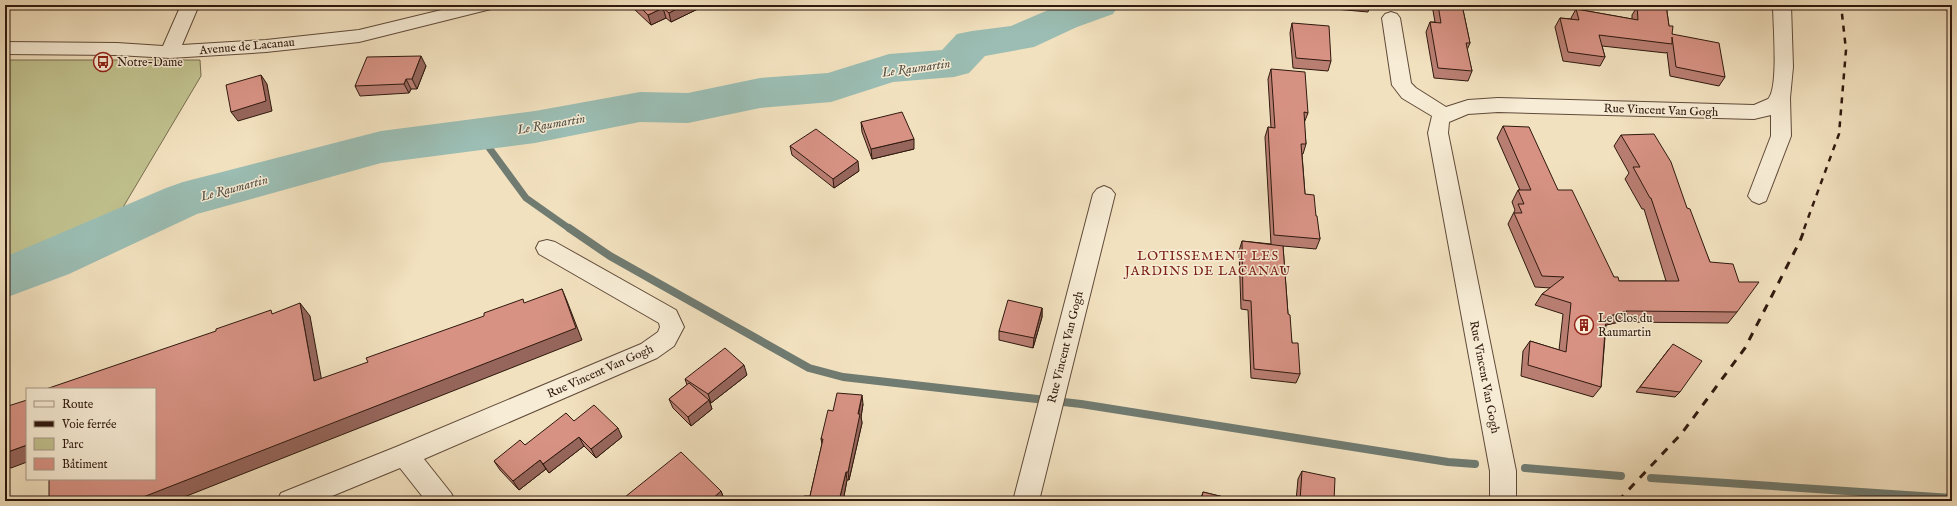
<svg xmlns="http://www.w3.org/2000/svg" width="1957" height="506" font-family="'IM FELL English',serif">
  <rect width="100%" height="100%" fill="#f2e1bf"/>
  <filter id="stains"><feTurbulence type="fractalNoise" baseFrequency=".005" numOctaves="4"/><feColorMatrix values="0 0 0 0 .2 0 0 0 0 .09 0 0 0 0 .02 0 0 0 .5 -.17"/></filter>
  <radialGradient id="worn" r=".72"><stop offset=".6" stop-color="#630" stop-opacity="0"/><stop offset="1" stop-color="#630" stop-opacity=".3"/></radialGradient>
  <!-- green -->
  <path fill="#c0c18e" stroke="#786d4e" d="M 5,60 L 200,60 L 201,76 L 122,209 L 5,266 Z"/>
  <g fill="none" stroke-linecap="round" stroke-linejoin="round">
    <!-- stream-far1 -->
    <path stroke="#707b71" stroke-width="7" d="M 479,134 L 526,198 L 570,229"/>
    <!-- stream -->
    <path stroke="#707b71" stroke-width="8" d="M 569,228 L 610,256 L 809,368 L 843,377 L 1081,404 L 1448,462 L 1475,464
      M 1525,468 L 1621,476
      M 1651,478 L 1952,498"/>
    <!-- river -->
    <path fill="#9bbdb3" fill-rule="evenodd" d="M 1060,5 L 1119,5 L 1113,14 L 1077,27 L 1034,47 L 985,56 L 969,73 L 954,77 L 893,82 L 831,102 L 760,108 L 688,123 L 640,122 L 535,143 L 381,163 L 197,214 L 69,274 L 5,298 L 5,257 L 166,188 L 183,182 L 381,131 L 535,111 L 640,92 L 688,93 L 760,78 L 828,73 L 889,54 L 942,50 L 957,34 L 972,31 L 1011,26 Z"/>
    <!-- minor casing -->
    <g stroke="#604b3a" stroke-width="2">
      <path id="minor" d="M 181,5 L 199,5 L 182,45 L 266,40 L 359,30 L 462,5 L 494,5 L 491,9 L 359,42 L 266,52 L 170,58 L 117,55 L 5,54 L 5,42 L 117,43 L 163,46 Z
        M 1773,5 L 1791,5 L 1793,67 L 1790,98 L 1791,136 L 1766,201 L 1759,204 L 1752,201 L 1748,196 L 1771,136 L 1771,115 L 1754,119 L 1498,112 L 1468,114 L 1449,122 L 1448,133 L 1516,471 L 1516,501 L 1490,501 L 1490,471 L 1428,133 L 1432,116 L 1402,98 L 1392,85 L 1382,18 L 1385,14 L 1391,12 L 1397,14 L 1400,18 L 1411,83 L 1416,88 L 1446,107 L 1468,100 L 1498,98 L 1754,105 L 1768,99 C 1779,89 1773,22 1773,5 Z
        M 1104,186 L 1111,189 L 1115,194 L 1039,501 L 1013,501 L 1093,194 L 1097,189 Z
        M 547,240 L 555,242 L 676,310 L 684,327 L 674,346 L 657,358 L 424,459 L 451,493 L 455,501 L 426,501 L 400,468 L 320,501 L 277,501 L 281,493 L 396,447 L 641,344 L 658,332 L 660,327 L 659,323 L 539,254 L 536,248 L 539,242 Z"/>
    </g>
    <!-- minor -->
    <use href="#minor" fill="#f7ecd5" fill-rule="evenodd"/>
    <!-- rail-far1 -->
    <path stroke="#2f190e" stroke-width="2.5" stroke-dasharray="6 6" stroke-linecap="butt" d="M 1804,229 L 1839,134 L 1846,50 L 1841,5"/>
    <!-- rail -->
    <path stroke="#2f190e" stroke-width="3" stroke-dasharray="8 8" stroke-linecap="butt" d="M 1618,501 L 1682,433 L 1745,348 L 1800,241 L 1805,228"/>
  </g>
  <!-- wall -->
  <path fill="#b97e72" stroke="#2f190e" d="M 633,5 L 706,5 L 671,22 L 666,18 L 651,25 L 633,8 Z
    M 1324,5 L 1370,5 L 1368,12 L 1324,8 Z
    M 1432,5 L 1462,5 L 1470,43 L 1467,50 L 1472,71 L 1468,81 L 1434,78 L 1426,32 L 1430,22 L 1435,22 Z
    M 1637,5 L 1666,5 L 1669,26 L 1672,34 L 1725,77 L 1719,86 L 1670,76 L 1667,52 L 1666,53 L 1602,46 L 1605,57 L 1600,66 L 1563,61 L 1555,27 L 1560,18 L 1572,19 L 1571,18 L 1576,9 L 1632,19 L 1632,15 L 1637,7 Z
    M 1946,5 L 1952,5 L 1952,20 L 1949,19 Z
    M 1292,23 L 1331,61 L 1328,71 L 1293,68 L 1290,33 Z
    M 426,66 L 417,89 L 411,89 L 409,93 L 360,96 L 355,86 Z
    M 1271,69 L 1308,113 L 1304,123 L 1306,144 L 1303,154 L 1302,154 L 1305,194 L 1316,216 L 1320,239 L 1316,249 L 1283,246 L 1288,314 L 1292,343 L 1300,374 L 1296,383 L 1251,378 L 1248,310 L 1241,309 L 1239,251 L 1242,241 L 1271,244 L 1265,137 L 1268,127 L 1271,128 L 1268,79 Z
    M 861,122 L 914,149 L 872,159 L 862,132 Z
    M 1503,126 L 1558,190 L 1614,277 L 1619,281 L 1666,281 L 1644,209 L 1642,209 L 1625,179 L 1629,173 L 1614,146 L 1621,135 L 1687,208 L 1710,262 L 1737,312 L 1728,323 L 1619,322 L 1606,325 L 1601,387 L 1593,397 L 1521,376 L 1523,351 L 1530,341 L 1559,350 L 1563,314 L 1535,305 L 1542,294 L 1551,288 L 1535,287 L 1508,224 L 1515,210 L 1512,202 L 1518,190 L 1520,190 L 1497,138 Z
    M 790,146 L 859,171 L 834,188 L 792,155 Z
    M 1042,308 L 1042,317 L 1033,348 L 999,340 L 999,331 Z
    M 1669,349 L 1680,392 L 1675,397 L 1636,392 Z
    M 747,375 L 711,403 L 710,403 L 712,409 L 691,426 L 673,408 L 669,399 L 687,385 L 685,379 Z
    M 863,404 L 861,417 L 862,423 L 849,480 L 847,480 L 843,501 L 803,501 L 810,496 L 822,444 L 821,439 L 833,411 Z
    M 574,421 L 622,437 L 596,458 L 584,446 L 549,473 L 546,469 L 519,490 L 500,470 L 494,461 L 525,445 Z
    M 1302,471 L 1334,501 L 1296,501 L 1298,479 Z
    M 721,491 L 724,499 L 722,501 L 620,501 Z
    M 1203,492 L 1240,501 L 1200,501 Z"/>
  <!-- shaded-wall -->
  <path fill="#96665c" stroke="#2f190e" d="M 684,5 L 706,5 L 671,22 L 669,13 Z
    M 663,8 L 666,18 L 651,25 L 648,15 Z
    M 421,56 L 426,66 L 417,89 L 412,79 Z
    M 261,75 L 267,84 L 272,111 L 238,121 L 231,112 Z
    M 406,79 L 411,89 L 409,93 L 404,84 Z
    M 914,139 L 914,149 L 872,159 L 871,149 Z
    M 858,161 L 859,171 L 834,188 L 833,179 Z
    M 562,289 L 567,301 L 582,340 L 174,501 L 133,501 Z
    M 300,303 L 310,316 L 324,393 L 314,381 Z
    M 1042,308 L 1042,317 L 1033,348 L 1034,338 Z
    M 1627,311 L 1619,322 L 1598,327 L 1606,317 Z
    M 744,365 L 747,375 L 711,403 L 708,394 Z
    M 862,395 L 863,404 L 861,417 L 862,423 L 849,480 L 848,472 Z
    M 709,400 L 712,409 L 691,426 L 688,417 Z
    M 618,428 L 622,437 L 596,458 L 591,449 Z
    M 579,437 L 584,446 L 549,473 L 543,464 Z
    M 27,445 L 27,462 L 11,468 L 5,464 L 5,453 Z
    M 540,460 L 546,469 L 519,490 L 513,481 Z
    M 846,472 L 847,480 L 843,501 L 839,501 Z
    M 721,491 L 724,499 L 722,501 L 710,501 Z
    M 692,496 L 694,501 L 686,501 Z"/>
  <!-- building -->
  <path fill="#d79284" stroke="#2f190e" d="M 638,5 L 684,5 L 669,13 L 663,8 L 648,15 Z
    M 1438,5 L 1462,5 L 1470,43 L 1466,43 L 1472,71 L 1438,68 L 1430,22 L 1441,23 Z
    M 1643,5 L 1666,5 L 1669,26 L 1673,26 L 1672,34 L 1719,43 L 1725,77 L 1676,67 L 1672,37 L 1672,44 L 1599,35 L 1605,57 L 1568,52 L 1560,18 L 1579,20 L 1576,9 L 1638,20 L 1637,6 L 1643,7 Z
    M 1292,23 L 1329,26 L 1331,61 L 1296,58 Z
    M 421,56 L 412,79 L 406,79 L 404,84 L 355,86 L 367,57 Z
    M 1271,69 L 1305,72 L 1308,113 L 1304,112 L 1306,144 L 1301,144 L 1305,194 L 1314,195 L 1316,216 L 1317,216 L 1320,239 L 1274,235 L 1268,127 L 1275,128 Z
    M 261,75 L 266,101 L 231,112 L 226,85 Z
    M 902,112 L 914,139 L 871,149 L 861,122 Z
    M 1503,126 L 1529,127 L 1558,190 L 1572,190 L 1614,277 L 1618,277 L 1619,281 L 1679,281 L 1651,198 L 1650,198 L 1633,167 L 1640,167 L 1621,135 L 1654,134 L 1671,162 L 1687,208 L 1690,209 L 1710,262 L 1733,264 L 1739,282 L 1759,282 L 1737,312 L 1627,311 L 1606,317 L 1601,387 L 1528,365 L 1530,341 L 1566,352 L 1571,303 L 1542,294 L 1564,277 L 1542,276 L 1514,213 L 1522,213 L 1518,204 L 1524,204 L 1518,190 L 1531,190 Z
    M 816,129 L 858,161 L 833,179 L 790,146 Z
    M 1242,241 L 1283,246 L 1288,314 L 1290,315 L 1292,343 L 1298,343 L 1300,374 L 1254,369 L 1251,301 L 1243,300 Z
    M 562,289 L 576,328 L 133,501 L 49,501 L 49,479 L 155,479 L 155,389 L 46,389 L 216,331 L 216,329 L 271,310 L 272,314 L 300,303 L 314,381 L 368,362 L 366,358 L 484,316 L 484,313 L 523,299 L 524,303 Z
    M 1008,300 L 1042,308 L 1034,338 L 999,331 Z
    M 1673,344 L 1702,361 L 1680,392 L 1640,387 Z
    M 725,348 L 744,365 L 708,394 L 685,379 Z
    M 689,383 L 709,400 L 688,417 L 669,399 Z
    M 837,393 L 862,395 L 858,414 L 860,414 L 848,472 L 846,472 L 839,501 L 803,501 L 804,496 L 810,496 L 823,439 L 821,439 L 828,410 L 833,411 Z
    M 27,400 L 27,445 L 5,453 L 5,407 Z
    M 594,405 L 618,428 L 591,449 L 579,437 L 543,464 L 540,460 L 513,481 L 494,461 L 520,440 L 525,445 L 566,413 L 574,421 Z
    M 681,452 L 721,491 L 710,501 L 697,501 L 692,496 L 686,501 L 620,501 Z
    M 1302,471 L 1335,478 L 1334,501 L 1300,501 Z
    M 1203,492 L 1240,501 L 1201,501 Z"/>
  <!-- icons -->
  <defs>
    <g id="bus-ring" transform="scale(1)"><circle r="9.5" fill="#f7ecd5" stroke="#8f2418" stroke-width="1.5"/><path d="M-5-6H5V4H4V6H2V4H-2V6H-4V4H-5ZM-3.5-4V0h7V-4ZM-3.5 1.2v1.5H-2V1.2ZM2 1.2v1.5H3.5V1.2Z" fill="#8f2418"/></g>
    <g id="building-ring" transform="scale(1)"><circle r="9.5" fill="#f7ecd5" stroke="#8f2418" stroke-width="1.5"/><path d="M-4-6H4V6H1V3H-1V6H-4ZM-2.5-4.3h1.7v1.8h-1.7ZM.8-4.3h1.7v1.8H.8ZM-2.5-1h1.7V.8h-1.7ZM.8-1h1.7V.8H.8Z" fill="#8f2418"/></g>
  </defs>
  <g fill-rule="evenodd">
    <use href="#bus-ring" x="103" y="62"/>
    <use href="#building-ring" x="1584" y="325"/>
  </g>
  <g text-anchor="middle" stroke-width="3" stroke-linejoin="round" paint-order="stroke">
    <!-- street labels -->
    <g font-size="12" fill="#2f190e" stroke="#f7ecd5">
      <text transform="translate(247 46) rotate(-5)" y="4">Avenue de Lacanau</text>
      <text transform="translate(1661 110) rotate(2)" y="4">Rue Vincent Van Gogh</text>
      <text transform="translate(1065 347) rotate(-76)" y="4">Rue Vincent Van Gogh</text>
      <text transform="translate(600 371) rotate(-24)" y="4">Rue Vincent Van Gogh</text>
      <text transform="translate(1485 377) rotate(79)" y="4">Rue Vincent Van Gogh</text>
    </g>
    <!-- poi labels -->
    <g font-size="12" fill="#2f190e" stroke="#f7ecd5" text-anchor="start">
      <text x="117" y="66">Notre-Dame</text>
      <text x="1598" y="322">Le Clos du<tspan x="1598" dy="14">Raumartin</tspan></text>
    </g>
    <!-- water labels -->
    <g font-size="13" font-style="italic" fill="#555248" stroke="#f7ecd5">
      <text transform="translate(916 67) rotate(-8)" y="5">Le Raumartin</text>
      <text transform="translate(551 123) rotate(-10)" y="5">Le Raumartin</text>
      <text transform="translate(234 187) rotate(-15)" y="5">Le Raumartin</text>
    </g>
    <!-- neighbourhood labels -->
    <g font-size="13" letter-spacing="1" fill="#7a1f14" stroke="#f7ecd5">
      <text x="1208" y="260">LOTISSEMENT LES<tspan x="1208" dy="15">JARDINS DE LACANAU</tspan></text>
    </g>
  </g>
  <!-- margin -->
  <rect width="1957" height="506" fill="none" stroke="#f2e1bf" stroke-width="20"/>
  <rect x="6" y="6" width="1945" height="494" fill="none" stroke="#2f190e" stroke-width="2"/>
  <rect x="10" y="10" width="1937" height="486" fill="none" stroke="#2f190e"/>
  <!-- legend -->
  <rect x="26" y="388" width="130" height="92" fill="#f7ecd5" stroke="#a79885"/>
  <rect x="34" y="401" width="20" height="6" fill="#f7ecd5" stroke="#a79885"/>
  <text x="62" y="408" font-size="12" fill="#2f190e">Route</text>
  <rect x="34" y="421" width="20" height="6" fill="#2f190e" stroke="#a79885"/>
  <text x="62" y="428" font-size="12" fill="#2f190e">Voie ferrée</text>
  <rect x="34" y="438" width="20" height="12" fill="#c0c18e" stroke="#a79885"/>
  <text x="62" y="448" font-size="12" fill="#2f190e">Parc</text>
  <rect x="34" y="458" width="20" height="12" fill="#d79284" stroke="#a79885"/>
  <text x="62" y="468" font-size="12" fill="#2f190e">Bâtiment</text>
  <rect width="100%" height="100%" filter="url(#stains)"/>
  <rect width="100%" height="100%" fill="url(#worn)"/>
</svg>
